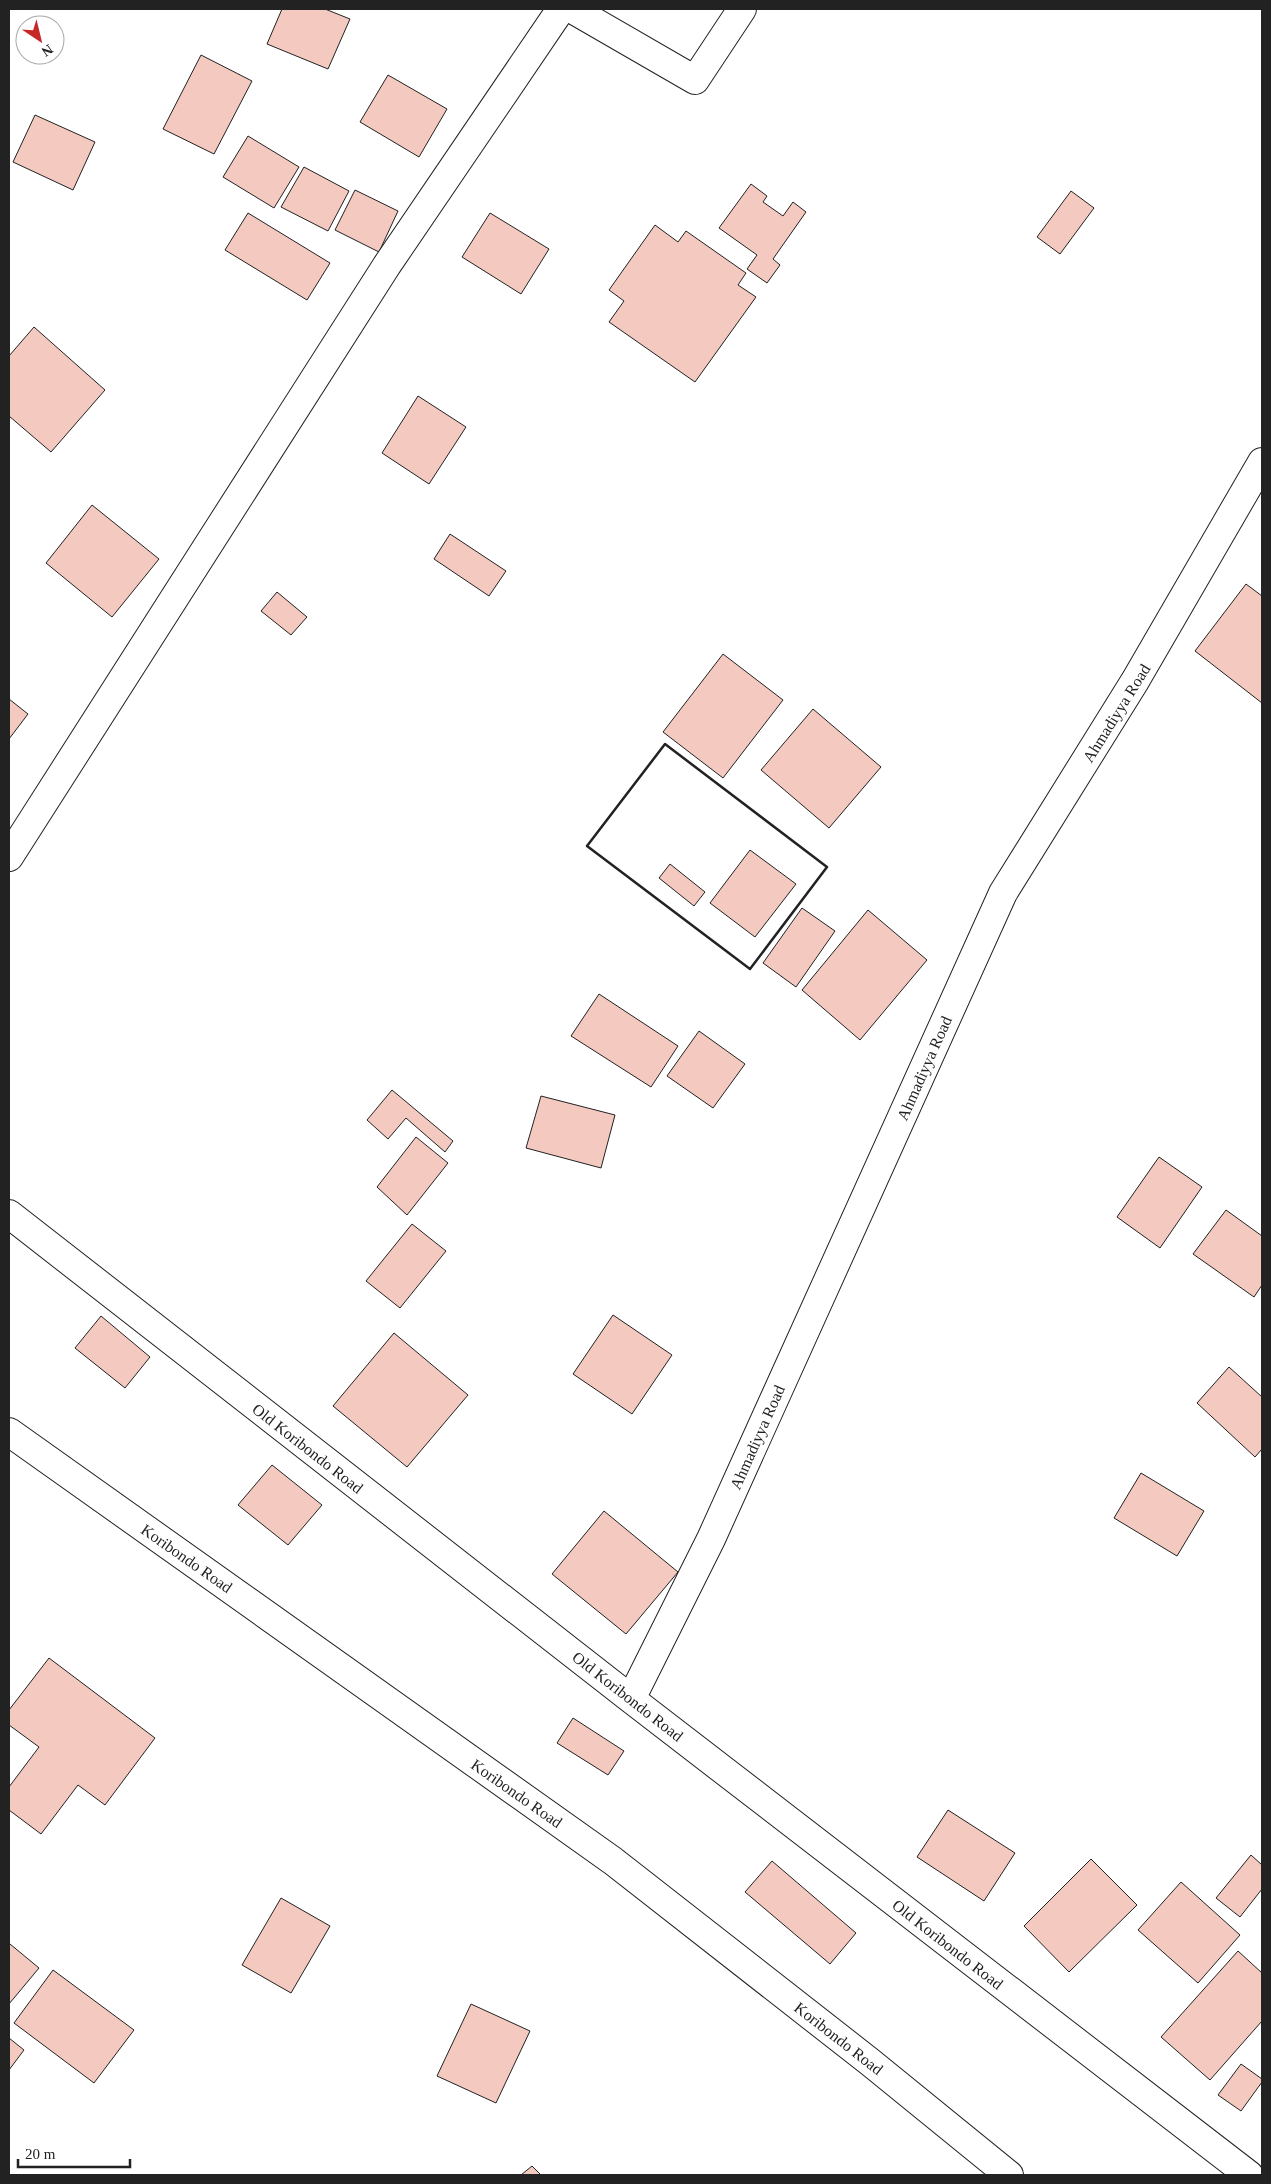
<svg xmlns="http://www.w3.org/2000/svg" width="1271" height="2184" font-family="'Times New Roman',serif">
  <rect width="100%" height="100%" fill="#fff"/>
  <!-- building -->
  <path fill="#f3c9c0" stroke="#222" d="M 282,9 L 325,9 L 350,19 L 328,69 L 267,44 Z
    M 201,55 L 252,81 L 214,154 L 163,129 Z
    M 388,75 L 447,109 L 419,157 L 360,122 Z
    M 35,115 L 95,142 L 73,190 L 13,162 Z
    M 248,136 L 299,167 L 274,208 L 223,177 Z
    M 304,167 L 349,191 L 328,231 L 281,207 Z
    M 751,184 L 767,196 L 763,202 L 783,216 L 793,202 L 806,212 L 773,259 L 780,265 L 767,283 L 747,269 L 757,255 L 719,228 Z
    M 355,190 L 398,211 L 379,252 L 335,230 Z
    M 1071,191 L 1094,208 L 1060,254 L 1037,237 Z
    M 248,213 L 330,263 L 307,300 L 225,250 Z
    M 490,213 L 549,249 L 521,294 L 462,257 Z
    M 655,225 L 678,242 L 686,231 L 746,273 L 738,285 L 756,297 L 695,382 L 609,322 L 624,301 L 609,290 Z
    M 34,327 L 105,390 L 51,452 L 9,416 L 9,356 Z
    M 418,396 L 466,427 L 429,484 L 382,453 Z
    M 92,505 L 159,559 L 112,617 L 46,563 Z
    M 450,534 L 506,571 L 489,596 L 434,559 Z
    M 1246,584 L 1262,596 L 1262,703 L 1195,651 Z
    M 277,592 L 307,617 L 291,635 L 261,611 Z
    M 723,654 L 783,700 L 723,778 L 663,732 Z
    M 9,699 L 28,714 L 9,739 Z
    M 813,709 L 881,767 L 829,828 L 761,770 Z
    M 750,850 L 796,884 L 755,937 L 710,903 Z
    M 670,864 L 705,892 L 694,906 L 659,878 Z
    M 802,908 L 835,931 L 796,987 L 763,963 Z
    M 868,910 L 927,960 L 860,1040 L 802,990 Z
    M 599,994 L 678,1046 L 651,1087 L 571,1036 Z
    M 699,1031 L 745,1064 L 713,1108 L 667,1076 Z
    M 392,1090 L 453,1141 L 445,1152 L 406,1118 L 388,1139 L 367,1120 Z
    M 541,1096 L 615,1115 L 601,1168 L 526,1148 Z
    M 416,1137 L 448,1163 L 407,1215 L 377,1187 Z
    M 1159,1157 L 1202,1187 L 1160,1248 L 1117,1217 Z
    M 1226,1210 L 1262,1236 L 1262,1285 L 1254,1297 L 1193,1254 Z
    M 412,1224 L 446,1251 L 400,1308 L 366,1281 Z
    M 613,1315 L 672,1355 L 632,1414 L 573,1374 Z
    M 101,1316 L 150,1357 L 125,1388 L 75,1348 Z
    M 394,1333 L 468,1395 L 407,1467 L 333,1406 Z
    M 1229,1367 L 1262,1397 L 1262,1449 L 1255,1457 L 1197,1403 Z
    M 272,1465 L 322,1505 L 288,1545 L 238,1505 Z
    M 1141,1473 L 1204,1511 L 1177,1556 L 1114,1518 Z
    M 604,1511 L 678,1572 L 626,1634 L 552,1574 Z
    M 49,1658 L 155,1738 L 105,1805 L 78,1785 L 41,1834 L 9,1810 L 9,1787 L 39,1747 L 9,1725 L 9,1710 Z
    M 573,1718 L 624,1751 L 608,1775 L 557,1743 Z
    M 948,1810 L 1015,1853 L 984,1901 L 917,1857 Z
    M 1251,1855 L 1262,1865 L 1262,1889 L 1240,1917 L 1216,1898 Z
    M 1091,1859 L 1137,1905 L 1069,1972 L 1024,1926 Z
    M 772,1861 L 856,1933 L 830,1964 L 745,1892 Z
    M 1181,1882 L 1240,1935 L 1198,1983 L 1138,1930 Z
    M 281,1898 L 330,1926 L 291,1993 L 242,1965 Z
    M 10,1944 L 39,1968 L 9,2004 L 9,1945 Z
    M 1238,1951 L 1262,1973 L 1262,2021 L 1210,2080 L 1161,2037 Z
    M 53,1970 L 134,2030 L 94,2083 L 14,2023 Z
    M 471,2004 L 530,2031 L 496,2103 L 437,2076 Z
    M 9,2038 L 24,2050 L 9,2070 Z
    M 1241,2064 L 1262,2079 L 1262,2082 L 1241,2111 L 1218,2095 Z
    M 532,2166 L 541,2175 L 521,2175 Z"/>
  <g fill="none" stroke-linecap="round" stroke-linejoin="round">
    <!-- street casing -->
    <g stroke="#222" stroke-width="30">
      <path id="street" d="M 572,9 L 695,80 L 742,9
        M 9,857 L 387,265 L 561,9
        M 9,1214 L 631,1699 L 1249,2175
        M 631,1699 L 711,1539 L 1003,893 L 1135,681 L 1262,462"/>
    </g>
    <!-- highway casing -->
    <g stroke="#222" stroke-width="30">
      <path id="highway" d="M 9,1432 L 613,1861 L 870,2062 L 1009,2175"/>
    </g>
    <!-- street -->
    <use href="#street" stroke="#fff" stroke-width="28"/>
    <!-- highway -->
    <use href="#highway" stroke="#fff" stroke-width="28"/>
    <!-- wall -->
    <path stroke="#222" stroke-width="2.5" d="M 665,744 L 827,867 L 750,969 L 587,846 Z"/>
  </g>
  <g text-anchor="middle" stroke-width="4" stroke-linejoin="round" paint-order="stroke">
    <!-- street labels -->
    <g font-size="16" fill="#222" stroke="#fff">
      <text transform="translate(1116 713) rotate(-58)" y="6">Ahmadiyya Road</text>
      <text transform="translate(924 1068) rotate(-66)" y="6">Ahmadiyya Road</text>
      <text transform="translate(757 1437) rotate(-66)" y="6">Ahmadiyya Road</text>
      <text transform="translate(308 1448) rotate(38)" y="6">Old Koribondo Road</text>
      <text transform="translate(187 1558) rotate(35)" y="6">Koribondo Road</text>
      <text transform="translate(628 1696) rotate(38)" y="6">Old Koribondo Road</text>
      <text transform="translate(517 1793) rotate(35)" y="6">Koribondo Road</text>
      <text transform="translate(948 1944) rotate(38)" y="6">Old Koribondo Road</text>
      <text transform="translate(839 2038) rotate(38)" y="6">Koribondo Road</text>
    </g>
  </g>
  <!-- border -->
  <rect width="1271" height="2184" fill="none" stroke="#222222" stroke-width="20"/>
  <!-- north arrow -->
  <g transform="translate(40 40) rotate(145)"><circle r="24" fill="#ffffff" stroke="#a7a7a7"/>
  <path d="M0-4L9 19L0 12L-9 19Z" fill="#c62828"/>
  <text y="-8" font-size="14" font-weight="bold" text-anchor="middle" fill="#222222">N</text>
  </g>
  <!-- scale -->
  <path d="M18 2159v8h112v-8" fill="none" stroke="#222222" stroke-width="2.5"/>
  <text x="25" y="2159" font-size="15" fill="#222222" stroke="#ffffff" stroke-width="4" paint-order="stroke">20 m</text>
</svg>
